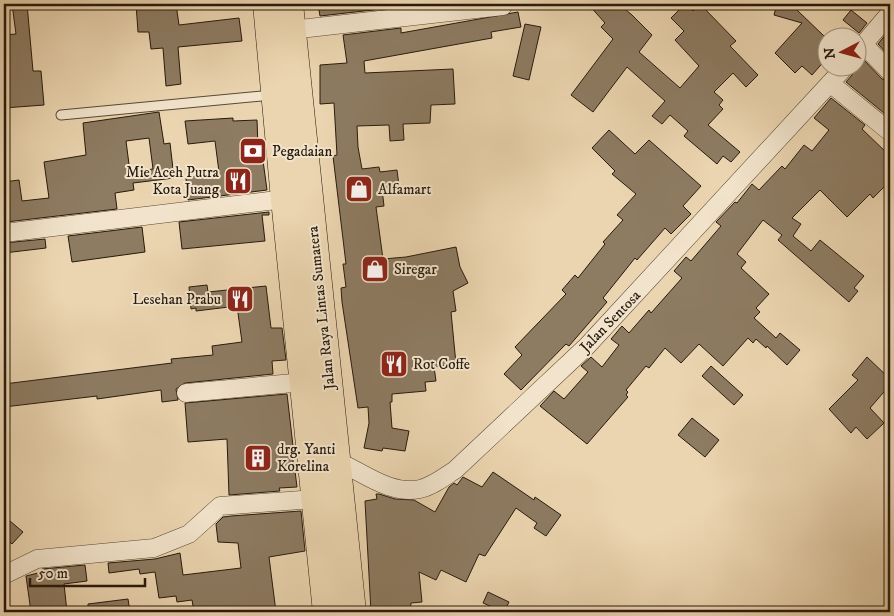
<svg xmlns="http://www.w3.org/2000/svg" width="894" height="616" font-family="'IM FELL DW Pica',serif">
  <rect width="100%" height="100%" fill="#ebd5b0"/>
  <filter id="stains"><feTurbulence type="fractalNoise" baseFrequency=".004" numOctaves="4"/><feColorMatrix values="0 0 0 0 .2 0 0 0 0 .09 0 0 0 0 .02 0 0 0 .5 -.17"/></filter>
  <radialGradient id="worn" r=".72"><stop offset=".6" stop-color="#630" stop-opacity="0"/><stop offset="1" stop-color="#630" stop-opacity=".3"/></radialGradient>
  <!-- building -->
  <path fill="#8d7b62" stroke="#271a0d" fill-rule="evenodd" d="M 12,4 L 27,4 L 33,71 L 41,71 L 44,105 L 4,108 L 4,74 L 9,74 L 4,35 L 16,34 Z
    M 136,4 L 176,4 L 179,25 L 239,18 L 242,41 L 178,47 L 181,84 L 166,86 L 163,48 L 151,49 L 149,32 L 138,32 Z
    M 318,4 L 399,4 L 399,7 L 320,16 Z
    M 588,4 L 619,4 L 632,15 L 652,35 L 639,52 L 680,88 L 699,66 L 675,40 L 684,31 L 671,18 L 685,4 L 693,11 L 700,4 L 736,41 L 730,46 L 758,75 L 746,87 L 733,73 L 714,92 L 723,100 L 719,105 L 723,109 L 708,125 L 740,152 L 731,162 L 723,156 L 717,164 L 684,136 L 688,131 L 670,115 L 662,124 L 652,116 L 665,101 L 627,67 L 593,112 L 571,95 L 613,39 L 601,27 L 605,23 Z
    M 777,4 L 799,4 L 797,10 L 826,38 L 826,59 L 812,75 L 802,66 L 795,73 L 775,53 L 802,23 L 774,15 Z
    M 851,10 L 867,23 L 859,33 L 843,20 Z
    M 518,12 L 521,27 L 491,32 L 492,38 L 364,61 L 365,73 L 453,69 L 455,104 L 431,105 L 430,123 L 403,124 L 404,140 L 390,141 L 389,125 L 357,126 L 358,147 L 362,169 L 379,167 L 380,172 L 397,170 L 399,186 L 382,189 L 384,206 L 376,207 L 383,259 L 406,257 L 456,247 L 460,267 L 468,283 L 453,291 L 456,311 L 451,312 L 456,364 L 434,367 L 436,381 L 425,382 L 426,391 L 392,394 L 392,402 L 390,402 L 392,428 L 409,431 L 405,451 L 383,448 L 382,451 L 364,448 L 369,423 L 368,407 L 358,408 L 342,302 L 341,288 L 346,287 L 343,264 L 346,264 L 333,156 L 337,155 L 334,103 L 320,104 L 320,65 L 347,63 L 343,35 L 401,28 L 401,33 Z
    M 525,24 L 541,27 L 529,80 L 513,76 Z
    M 890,29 L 890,57 L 878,44 Z
    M 864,60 L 882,79 L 890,82 L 890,118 L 846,82 L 852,75 L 856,64 Z
    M 831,98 L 865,125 L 862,129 L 890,156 L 890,181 L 873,198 L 870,194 L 847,217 L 820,190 L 792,218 L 801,224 L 793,236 L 811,251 L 820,240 L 864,276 L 854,288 L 858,291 L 849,302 L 778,240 L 782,235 L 763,220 L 737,254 L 746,262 L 741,268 L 769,294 L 756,308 L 760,312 L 754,318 L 776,338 L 780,333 L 800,350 L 787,365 L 767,346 L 766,348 L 756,339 L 753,343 L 748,338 L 723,366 L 699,344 L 681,363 L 665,348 L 649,368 L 646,366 L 626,390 L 628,392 L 626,395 L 628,397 L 587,444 L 540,406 L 554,391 L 564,399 L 588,372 L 581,366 L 591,357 L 602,367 L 619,345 L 611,339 L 622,326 L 629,333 L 649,310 L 651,313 L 682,278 L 674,271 L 686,257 L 691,261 L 721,226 L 716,222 L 735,202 L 737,203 L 752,184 L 759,190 L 782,166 L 785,169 L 804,145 L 812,151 L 829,130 L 814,118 Z
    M 159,112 L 164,144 L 170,143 L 174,178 L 133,183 L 134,190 L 115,193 L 117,209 L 6,222 L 4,214 L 4,182 L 19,180 L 22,201 L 49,198 L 44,162 L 86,155 L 83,123 ZM 149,138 L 153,169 L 130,172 L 126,141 Z
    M 233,118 L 233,121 L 257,120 L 258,147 L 261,146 L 267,190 L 188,200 L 186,178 L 219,172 L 215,141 L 188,144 L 185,121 Z
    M 609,130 L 635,154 L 649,140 L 701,186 L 683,206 L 691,214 L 671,234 L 665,228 L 637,260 L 635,258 L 603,298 L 607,302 L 601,309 L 569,346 L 566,344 L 521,390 L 504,374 L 522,355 L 515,347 L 566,294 L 562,290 L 575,275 L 578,278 L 605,244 L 603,242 L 623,220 L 617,215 L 636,194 L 612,174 L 615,171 L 592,148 Z
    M 269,212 L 269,215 L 262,215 L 265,241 L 182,249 L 179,222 Z
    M 142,227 L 145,252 L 72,262 L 68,236 Z
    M 45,239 L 46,248 L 4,253 L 4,243 Z
    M 207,285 L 208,292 L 266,286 L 271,328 L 282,328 L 286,360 L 272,361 L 273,374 L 185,383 L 176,389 L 178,400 L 162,402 L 161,390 L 97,399 L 97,396 L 4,407 L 4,384 L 172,363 L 171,359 L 213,355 L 212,346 L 242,342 L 237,306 L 196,311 L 196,308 L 191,309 L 189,287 Z
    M 867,357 L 890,379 L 890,385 L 870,408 L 884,423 L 867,439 L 856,427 L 851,433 L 829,409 L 858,380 L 852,375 Z
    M 711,366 L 743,395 L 734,405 L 702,376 Z
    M 287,394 L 293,446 L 293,471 L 295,471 L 297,487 L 279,488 L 280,491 L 229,495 L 227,439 L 188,442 L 185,403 Z
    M 692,418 L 719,440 L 705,457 L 678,435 Z
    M 493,472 L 534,500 L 535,497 L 561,515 L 546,536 L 534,528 L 537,523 L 516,508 L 485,556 L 479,554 L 466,582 L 441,570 L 436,580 L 419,572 L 422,602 L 411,603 L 410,612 L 371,612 L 365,501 L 377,499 L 376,494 L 379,494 L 395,499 L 414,500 L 435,512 L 449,487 L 454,483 L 457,485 L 463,477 L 482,487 Z
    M 301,511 L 305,551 L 269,557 L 276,612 L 194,612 L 192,600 L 177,602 L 176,596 L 159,598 L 155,572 L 140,574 L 139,569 L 109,573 L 108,563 L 155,559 L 180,553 L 183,575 L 241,568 L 238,543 L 218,542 L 216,524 L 223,517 L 231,516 Z
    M 4,516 L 23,532 L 12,544 L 4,537 Z
    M 85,565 L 87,581 L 64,584 L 67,612 L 31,612 L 26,576 L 42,572 L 42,569 Z
    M 488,592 L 509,602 L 504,612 L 483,603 Z
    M 128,599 L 130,612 L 88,612 L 88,604 Z"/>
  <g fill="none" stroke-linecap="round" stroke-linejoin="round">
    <!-- service casing -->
    <g stroke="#584936" stroke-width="11">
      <path id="service" d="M 61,115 L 272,95"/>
    </g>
    <!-- minor casing -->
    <g stroke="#584936" stroke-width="19">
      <path id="minor" d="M 291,30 L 503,6
        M 864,45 L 890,72
        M 856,53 L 890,13
        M 830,83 L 890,132
        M 4,233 L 285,199
        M 186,393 L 304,382
        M 329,458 C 359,468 387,496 420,489 C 433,486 444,477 455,470 L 587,346 L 844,68
        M 4,575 L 37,559 L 154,548 L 189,534 L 220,506 L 315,499"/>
    </g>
    <!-- trunk casing -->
    <g stroke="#271a0d" stroke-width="29">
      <path id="trunk" d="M 267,4 L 285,199 L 327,612
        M 289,4 L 352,612"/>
    </g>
    <!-- service -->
    <use href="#service" stroke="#f2e4cc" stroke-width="9"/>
    <!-- minor -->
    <use href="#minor" stroke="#f2e4cc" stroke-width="18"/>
    <!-- trunk -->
    <use href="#trunk" stroke="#ebd5b0" stroke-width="28"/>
  </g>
  <!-- icons -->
  <defs>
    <g id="bank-square" transform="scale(1.4375)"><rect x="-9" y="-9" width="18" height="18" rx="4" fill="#8f2418" stroke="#f2e4cc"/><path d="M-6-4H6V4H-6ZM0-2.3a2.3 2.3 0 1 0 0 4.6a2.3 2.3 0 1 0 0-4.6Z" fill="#fff"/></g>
    <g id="restaurant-square" transform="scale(1.4375)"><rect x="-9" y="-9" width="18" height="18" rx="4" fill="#8f2418" stroke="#f2e4cc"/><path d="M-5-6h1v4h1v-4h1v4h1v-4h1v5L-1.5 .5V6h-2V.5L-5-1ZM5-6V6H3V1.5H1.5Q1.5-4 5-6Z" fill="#fff"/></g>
    <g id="shop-square" transform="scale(1.4375)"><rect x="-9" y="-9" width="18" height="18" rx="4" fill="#8f2418" stroke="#f2e4cc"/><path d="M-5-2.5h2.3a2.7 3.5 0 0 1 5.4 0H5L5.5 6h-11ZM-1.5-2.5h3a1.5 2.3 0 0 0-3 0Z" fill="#fff"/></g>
    <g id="building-square" transform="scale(1.4375)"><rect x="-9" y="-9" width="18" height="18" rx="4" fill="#8f2418" stroke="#f2e4cc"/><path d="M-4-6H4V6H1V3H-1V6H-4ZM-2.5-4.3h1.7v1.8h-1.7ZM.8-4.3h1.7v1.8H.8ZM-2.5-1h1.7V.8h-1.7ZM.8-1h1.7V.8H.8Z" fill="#fff"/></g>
  </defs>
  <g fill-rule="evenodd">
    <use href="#bank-square" x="253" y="151"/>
    <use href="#restaurant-square" x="238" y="181"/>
    <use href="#shop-square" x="359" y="189"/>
    <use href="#shop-square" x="375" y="269"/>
    <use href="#restaurant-square" x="240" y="299"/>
    <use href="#restaurant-square" x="394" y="364"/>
    <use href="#building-square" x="258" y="458"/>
  </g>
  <g text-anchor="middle" stroke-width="4" stroke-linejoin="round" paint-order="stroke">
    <!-- poi labels -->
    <g font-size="15" fill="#271a0d" stroke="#f2e4cc" text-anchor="start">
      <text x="272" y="156">Pegadaian</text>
      <text x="219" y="177" text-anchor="end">Mie Aceh Putra<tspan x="219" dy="17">Kota Juang</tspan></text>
      <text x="378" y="194">Alfamart</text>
      <text x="394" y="274">Siregar</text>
      <text x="221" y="304" text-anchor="end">Lesehan Prabu</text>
      <text x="413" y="369">Rot Coffe</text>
      <text x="277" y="454">drg. Yanti<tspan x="277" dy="17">Korelina</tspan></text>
    </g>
    <!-- street labels -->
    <g font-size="15" fill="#271a0d" stroke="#f2e4cc">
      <text transform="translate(321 308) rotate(-96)" y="5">Jalan Raya Lintas Sumatera</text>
      <text transform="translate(610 321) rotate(-46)" y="5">Jalan Sentosa</text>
    </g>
  </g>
  <!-- margin -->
  <rect width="894" height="616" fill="none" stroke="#ebd5b0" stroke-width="20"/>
  <rect x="5" y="5" width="884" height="606" fill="none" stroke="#271a0d" stroke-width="2.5"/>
  <rect x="10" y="10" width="874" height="596" fill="none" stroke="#271a0d"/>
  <!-- north arrow -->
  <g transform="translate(842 52) rotate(264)"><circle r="24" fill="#f2e4cc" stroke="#a19380"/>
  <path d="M0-4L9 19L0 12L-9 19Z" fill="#8f2418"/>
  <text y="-8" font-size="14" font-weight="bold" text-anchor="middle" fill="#271a0d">N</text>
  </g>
  <!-- scale -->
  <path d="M30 578v8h115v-8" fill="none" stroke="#271a0d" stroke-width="2.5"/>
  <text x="38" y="578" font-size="15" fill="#271a0d" stroke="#f2e4cc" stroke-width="4" paint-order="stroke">50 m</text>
  <rect width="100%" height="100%" filter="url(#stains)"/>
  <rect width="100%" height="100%" fill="url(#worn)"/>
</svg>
